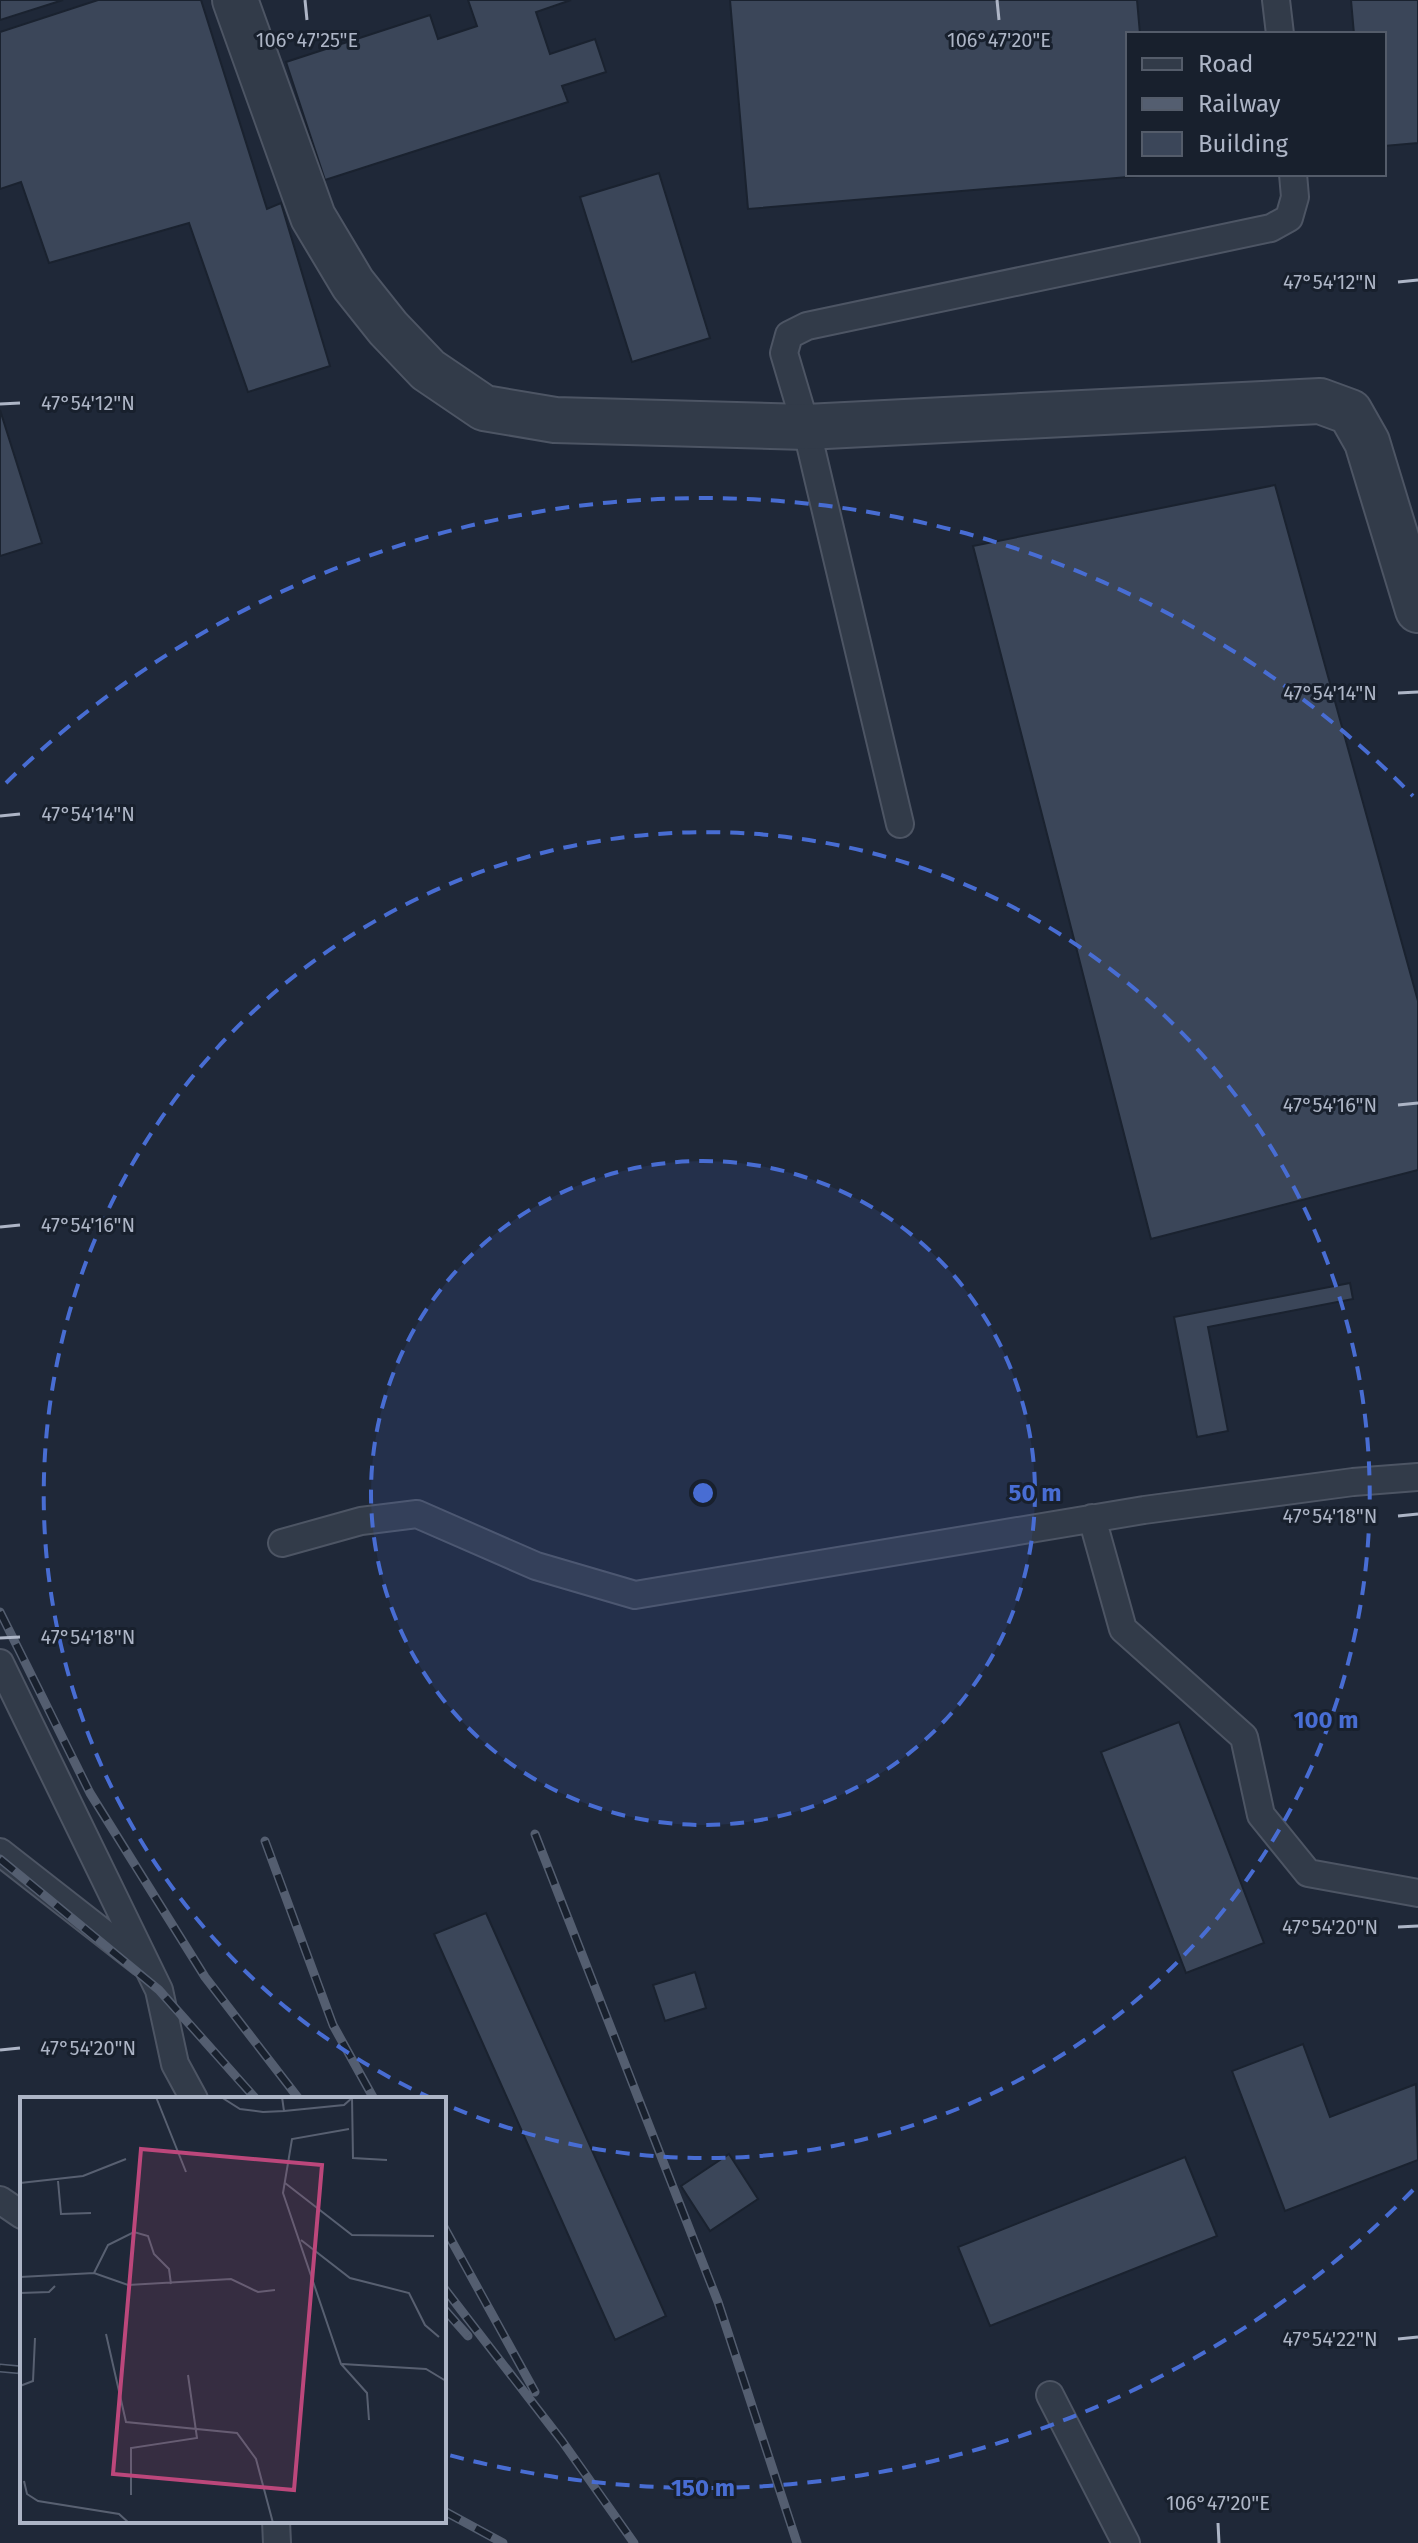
<svg xmlns="http://www.w3.org/2000/svg" width="1418" height="2543" font-family="'Fira Sans',sans-serif">
  <rect width="100%" height="100%" fill="#1f2838"/>
  <!-- building -->
  <path fill="#3b4659" stroke="#1a222f" stroke-width="2" d="M 0,0 L 63,0 L 0,20 Z
    M 98,0 L 201,0 L 267,209 L 281,203 L 330,366 L 248,392 L 189,223 L 49,263 L 21,182 L 0,189 L 0,32 Z
    M 468,0 L 571,0 L 536,12 L 550,54 L 595,39 L 606,72 L 562,86 L 568,102 L 325,180 L 286,62 L 430,15 L 438,39 L 477,26 Z
    M 730,0 L 1137,0 L 1140,34 L 1128,34 L 1128,174 L 1152,175 L 748,209 Z
    M 1351,0 L 1418,0 L 1418,143 L 1384,146 L 1384,34 L 1354,34 Z
    M 659,173 L 710,338 L 632,362 L 580,197 Z
    M 0,410 L 42,543 L 0,556 Z
    M 1275,485 L 1418,1001 L 1418,1170 L 1151,1239 L 973,546 Z
    M 1350,1283 L 1353,1299 L 1208,1327 L 1228,1431 L 1197,1437 L 1174,1317 Z
    M 1179,1722 L 1264,1943 L 1186,1973 L 1101,1752 Z
    M 486,1913 L 666,2316 L 615,2340 L 434,1934 Z
    M 695,1972 L 706,2008 L 665,2021 L 653,1985 Z
    M 1303,2044 L 1330,2117 L 1416,2084 L 1418,2160 L 1285,2211 L 1232,2071 Z
    M 729,2154 L 758,2199 L 710,2231 L 681,2186 Z
    M 1185,2157 L 1217,2236 L 990,2326 L 958,2247 Z"/>
  <g fill="none" stroke-linecap="round" stroke-linejoin="round">
    <!-- service casing -->
    <g stroke="#4d5564" stroke-width="30">
      <path id="service" d="M 1276,0 L 1280,34
        M 900,824 L 806,427 L 784,353 L 789,335 L 807,326 L 1271,228 L 1289,218 L 1295,197 L 1293,174
        M 1092,1518 L 1123,1629 L 1244,1737 L 1261,1815 L 1308,1873 L 1418,1893
        M 282,1543 L 361,1521 L 417,1514 L 536,1566 L 635,1595 L 1144,1510 L 1353,1482 L 1418,1477
        M 0,1663 L 159,1990 L 175,2064 L 194,2099
        M 0,1852 L 142,1963
        M 0,2200 L 22,2215
        M 1050,2395 L 1126,2543
        M 276,2521 L 277,2543"/>
    </g>
    <!-- minor casing -->
    <g stroke="#4d5564" stroke-width="48">
      <path id="minor" d="M 235,0 L 313,217 L 353,284 L 388,328 L 428,370 L 484,408 L 555,420 L 806,427 L 1320,401 L 1350,412 L 1367,442 L 1418,610"/>
    </g>
    <!-- service -->
    <use href="#service" stroke="#323b49" stroke-width="26"/>
    <!-- minor -->
    <use href="#minor" stroke="#323b49" stroke-width="44"/>
    <!-- rail casing -->
    <g stroke="#545e70" stroke-width="9">
      <path id="rail" d="M 0,1612 L 90,1793 L 205,1977 L 299,2099
        M 535,1834 L 718,2302 L 797,2543
        M 265,1841 L 333,2025 L 374,2099
        M 0,1859 L 159,1990 L 256,2099
        M 444,2227 L 535,2392
        M 444,2288 L 562,2441 L 634,2543
        M 444,2309 L 468,2336
        M 0,2368 L 22,2370
        M 444,2511 L 503,2543"/>
    </g>
    <!-- rail -->
    <use href="#rail" stroke="#18202d" stroke-width="6" stroke-dasharray="18" stroke-linecap="butt"/>
  </g>
  <!-- ticks -->
  <path fill="none" stroke="#adb5c6" stroke-width="3" d="M 305,0 L 307,20M 997,0 L 999,20M 1398,282 L 1418,280M 0,404 L 20,403M 1398,693 L 1418,692M 0,816 L 20,814M 1398,1105 L 1418,1103M 0,1227 L 20,1225M 1398,1516 L 1418,1514M 0,1638 L 20,1637M 1398,1927 L 1418,1926M 0,2050 L 20,2048M 1398,2339 L 1418,2337M 1218,2523 L 1219,2543"/>
  <!-- distance rings -->
  <circle cx="703" cy="1493" r="332" fill="#486dd3" fill-opacity=".12"/>
  <g fill="none" stroke="#486dd3" stroke-width="4" stroke-dasharray="14 10">
    <circle cx="703" cy="1493" r="332"/>
    <path d="M433 2099A663 663 0 1 1 449 2106"/>
    <path d="M1413 2190A995 995 0 0 1 445 2454M6 783A995 995 0 0 1 1413 796"/>
  </g>
  <!-- overview -->
  <g transform="translate(20 2097)">
    <rect width="426" height="426" fill="#1f2838"/>
    <path fill="none" stroke="#586071" stroke-width="2" d="M 136,0 L 166,75M 201,0 L 220,12 L 243,15 L 264,14 L 262,0M 332,0 L 333,61 L 367,63M 264,14 L 324,8 L 332,1M 329,32 L 272,42 L 263,96 L 321,267 L 347,296 L 349,323M 38,84 L 41,117 L 71,116M 0,86 L 63,79 L 106,62M 265,86 L 332,138 L 414,139M 281,143 L 330,181 L 389,196 L 405,228 L 419,240M 74,176 L 88,148 L 114,135 L 128,139 L 134,157 L 149,172 L 151,187M 0,180 L 74,176 L 108,188 L 211,182 L 238,195 L 255,193M 0,196 L 29,195 L 35,189M 86,237 L 106,325 L 217,336 L 236,362 L 253,426M 322,267 L 406,272 L 426,284M 0,289 L 13,284 L 15,241M 4,384 L 7,397 L 18,404 L 99,417 L 109,426M 111,398 L 111,351 L 177,341 L 168,278"/>
    <path fill="#bc477b" fill-opacity="0.15" stroke="#bc477b" stroke-width="4" d="M 121,52 L 302,68 L 274,393 L 93,377 Z"/>
    <rect width="426" height="426" fill="none" stroke="#adb5c6" stroke-width="4"/>
  </g>
  <g font-size="20" text-anchor="middle" fill="#adb5c6" stroke="#18202d" stroke-width="6" stroke-linejoin="round" paint-order="stroke">
    <text x="307" y="47">106°47'25"E</text>
    <text x="999" y="47">106°47'20"E</text>
    <text x="1330" y="289">47°54'12"N</text>
    <text x="88" y="410">47°54'12"N</text>
    <text x="1330" y="700">47°54'14"N</text>
    <text x="88" y="821">47°54'14"N</text>
    <text x="1330" y="1112">47°54'16"N</text>
    <text x="88" y="1232">47°54'16"N</text>
    <text x="1330" y="1523">47°54'18"N</text>
    <text x="88" y="1644">47°54'18"N</text>
    <text x="1330" y="1934">47°54'20"N</text>
    <text x="88" y="2055">47°54'20"N</text>
    <text x="1330" y="2346">47°54'22"N</text>
    <text x="1218" y="2510">106°47'20"E</text>
  </g>
  <circle cx="703" cy="1493" r="12" fill="#486dd3" stroke="#18202d" stroke-width="4"/>
  <g font-size="24" text-anchor="middle" font-weight="bold" fill="#486dd3" stroke="#18202d" stroke-width="6" stroke-linejoin="round" paint-order="stroke">
    <text x="1035" y="1501">50 m</text>
    <text x="1326" y="1728">100 m</text>
    <text x="703" y="2496">150 m</text>
  </g>
  <!-- legend -->
  <rect x="1126" y="32" width="260" height="144" fill="#18202d" stroke="#545c6a" stroke-width="2"/>
  <rect x="1142" y="58" width="40" height="12" fill="#323b49" stroke="#545c6a" stroke-width="2"/>
  <text x="1198" y="72" font-size="24" fill="#adb5c6">Road</text>
  <rect x="1142" y="98" width="40" height="12" fill="#545e70" stroke="#545c6a" stroke-width="2"/>
  <text x="1198" y="112" font-size="24" fill="#adb5c6">Railway</text>
  <rect x="1142" y="132" width="40" height="24" fill="#3b4659" stroke="#545c6a" stroke-width="2"/>
  <text x="1198" y="152" font-size="24" fill="#adb5c6">Building</text>
</svg>
